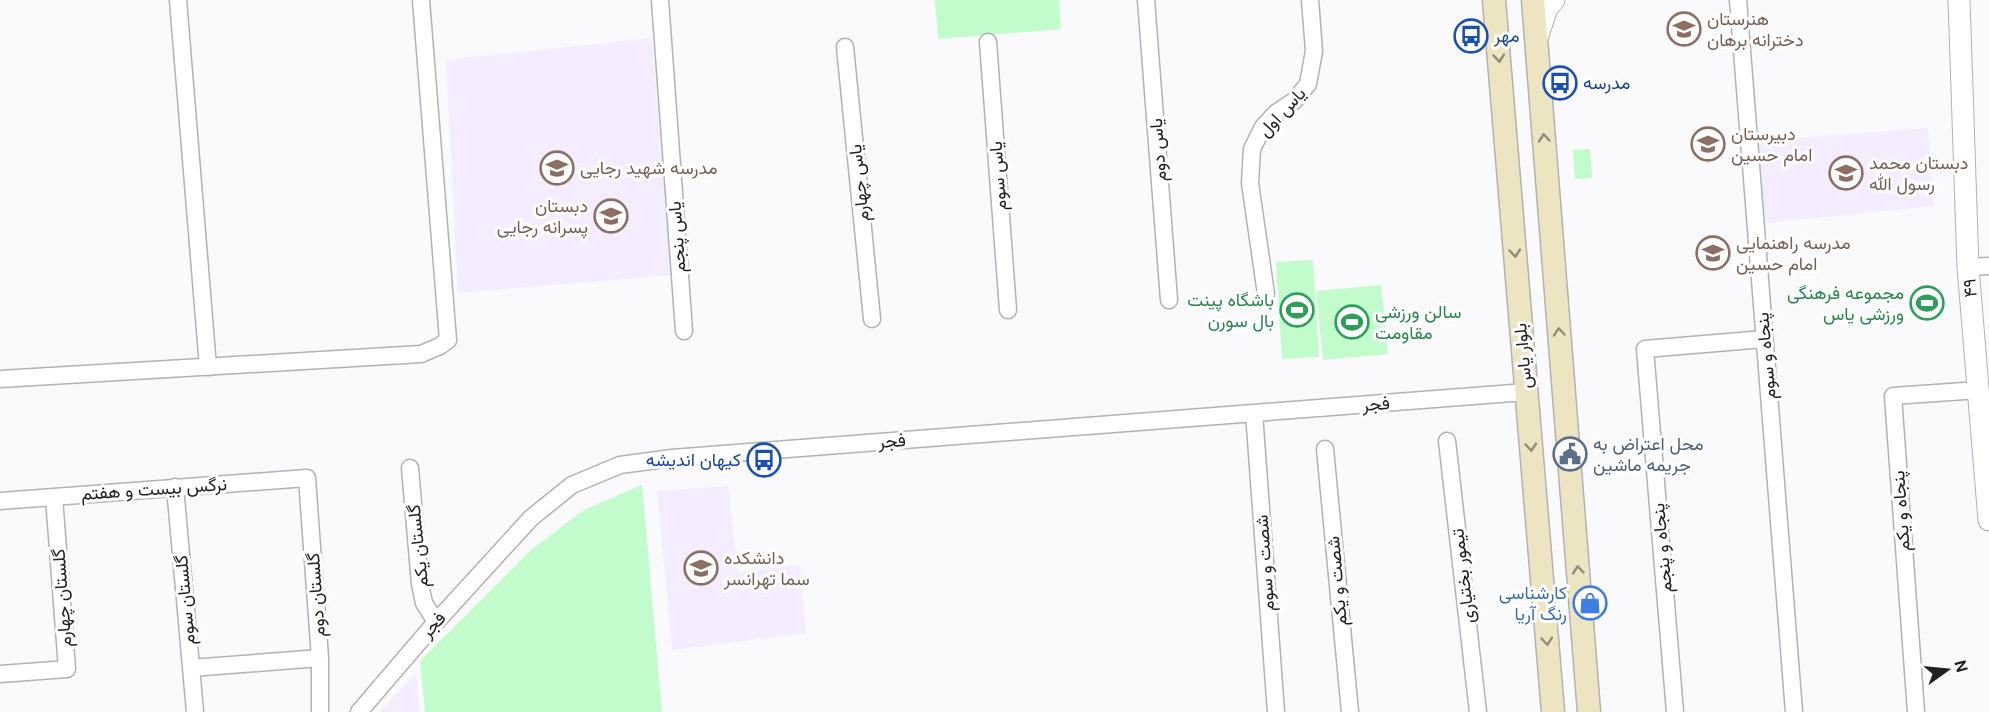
<svg xmlns="http://www.w3.org/2000/svg" width="1989" height="712" font-family="'DM Sans',Vazirmatn,sans-serif">
  <rect width="100%" height="100%" fill="#fafafc"/>
  <!-- education -->
  <path fill="#f3edff" d="M 652,38 L 671,275 L 458,293 L 446,60 Z
    M 1928,128 L 1934,206 L 1765,223 L 1757,141 Z
    M 728,486 L 738,572 L 800,565 L 806,633 L 672,650 L 657,491 Z
    M 416,673 L 420,712 L 380,712 Z"/>
  <!-- green -->
  <path fill="#c2fccd" d="M 935,0 L 1059,0 L 1061,29 L 938,39 Z
    M 1590,149 L 1592,178 L 1575,179 L 1573,150 Z
    M 1313,260 L 1319,357 L 1282,359 L 1276,262 Z
    M 1381,285 L 1388,354 L 1323,360 L 1316,291 Z
    M 642,485 L 662,712 L 425,712 L 420,661 L 531,550 L 584,510 Z"/>
  <g fill="none" stroke-linecap="round" stroke-linejoin="round">
    <!-- minor casing -->
    <g stroke="#b2b2b4" stroke-width="19">
      <path id="minor" d="M 178,0 L 208,367
        M 660,0 L 684,331
        M 1146,0 L 1169,300
        M 1738,0 L 1794,712
        M 988,42 L 1008,310
        M 845,47 L 872,319
        M 1968,267 L 1989,266
        M 1266,294 L 1250,183 L 1252,149 L 1263,127 L 1276,113 L 1294,101 L 1308,84 L 1314,51 L 1310,0
        M 0,379 L 421,354 L 440,346 L 448,340 L 421,0
        M 1254,413 L 1276,712
        M 1447,441 L 1478,712
        M 1325,449 L 1350,712
        M 410,468 L 420,584 L 424,603 L 436,622
        M 175,487 L 195,712
        M 0,501 L 307,478 L 320,658 L 320,712
        M 191,668 L 320,658
        M 0,674 L 67,669 L 54,497
        M 359,712 L 436,622 L 531,518 L 572,485 L 620,465 L 672,458 L 1526,392
        M 1675,712 L 1645,349 L 1764,339
        M 1916,712 L 1893,396 L 1979,390"/>
    </g>
    <!-- tertiary casing -->
    <g stroke="#b2b2b4" stroke-width="23">
      <path id="tertiary" d="M 1959,0 L 1968,267 L 1989,520
        M 1537,38 L 1547,8 L 1554,0"/>
    </g>
    <!-- secondary casing -->
    <g stroke="#b2b2b4" stroke-width="25">
      <path id="secondary" d="M 1494,0 L 1553,712
        M 1533,0 L 1589,712"/>
    </g>
    <!-- minor -->
    <use href="#minor" stroke="#fff" stroke-width="16"/>
    <!-- tertiary -->
    <use href="#tertiary" stroke="#fff" stroke-width="21"/>
    <!-- secondary -->
    <use href="#secondary" stroke="#ede4c2" stroke-width="22"/>
  </g>
  <!-- one-way arrows -->
  <defs><path id="oneway-chevron" d="M-2-3.5L2.5 0L-2 3.5" fill="none" stroke-width="1.6" stroke-linecap="round" stroke-linejoin="round" transform="scale(1.5)"/></defs>
  <g stroke="#918c7a">
    <use href="#oneway-chevron" transform="translate(1499 58) rotate(85)"/>
    <use href="#oneway-chevron" transform="translate(1544 138) rotate(-95)"/>
    <use href="#oneway-chevron" transform="translate(1515 253) rotate(85)"/>
    <use href="#oneway-chevron" transform="translate(1559 332) rotate(-95)"/>
    <use href="#oneway-chevron" transform="translate(1531 447) rotate(85)"/>
    <use href="#oneway-chevron" transform="translate(1578 570) rotate(-95)"/>
    <use href="#oneway-chevron" transform="translate(1547 641) rotate(85)"/>
  </g>
  <!-- icons -->
  <defs>
    <g id="school-ring" transform="scale(1.725)"><circle r="9.5" fill="#fff" stroke="#8d6e63" stroke-width="1.5"/><path d="M0-5L7-2L0 1L-7-2ZM-4 1L0 2.5L4 1V4Q0 6-4 4Z" fill="#8d6e63"/></g>
    <g id="bus-ring" transform="scale(1.725)"><circle r="9.5" fill="#fff" stroke="#1a4fb4" stroke-width="1.5"/><path d="M-5-6H5V4H4V6H2V4H-2V6H-4V4H-5ZM-3.5-4V0h7V-4ZM-3.5 1.2v1.5H-2V1.2ZM2 1.2v1.5H3.5V1.2Z" fill="#1a4fb4"/></g>
    <g id="stadium-ring" transform="scale(1.725)"><circle r="9.5" fill="#fff" stroke="#2e9e5b" stroke-width="1.5"/><path d="M0-5a6.5 5 0 1 0 0 10a6.5 5 0 1 0 0-10ZM-3.5-1.8h7v3.6h-7Z" fill="#2e9e5b"/></g>
    <g id="civic-ring" transform="scale(1.725)"><circle r="9.5" fill="#fff" stroke="#5c6f8a" stroke-width="1.5"/><path d="M-.6-6.5H3V-4.5H.6V-3L4-1V1h2V6H-6V1h2V-1L-.6-3ZM-1.2 2.5V6h2.4V2.5Z" fill="#5c6f8a"/></g>
    <g id="university-ring" transform="scale(1.725)"><circle r="9.5" fill="#fff" stroke="#8d6e63" stroke-width="1.5"/><path d="M0-5L7-2L0 1L-7-2ZM-4 1L0 2.5L4 1V4Q0 6-4 4Z" fill="#8d6e63"/></g>
    <g id="shop-ring" transform="scale(1.725)"><circle r="9.5" fill="#fff" stroke="#3f7fe0" stroke-width="1.5"/><path d="M-5-2.5h2.3a2.7 3.5 0 0 1 5.4 0H5L5.5 6h-11ZM-1.5-2.5h3a1.5 2.3 0 0 0-3 0Z" fill="#3f7fe0"/></g>
  </defs>
  <g fill-rule="evenodd">
    <use href="#school-ring" x="1684" y="29"/>
    <use href="#bus-ring" x="1471" y="36"/>
    <use href="#bus-ring" x="1560" y="83"/>
    <use href="#school-ring" x="1708" y="144"/>
    <use href="#school-ring" x="557" y="168"/>
    <use href="#school-ring" x="1846" y="173"/>
    <use href="#school-ring" x="611" y="216"/>
    <use href="#school-ring" x="1713" y="253"/>
    <use href="#stadium-ring" x="1927" y="303"/>
    <use href="#stadium-ring" x="1297" y="310"/>
    <use href="#stadium-ring" x="1352" y="322"/>
    <use href="#civic-ring" x="1570" y="454"/>
    <use href="#bus-ring" x="764" y="460"/>
    <use href="#university-ring" x="701" y="568"/>
    <use href="#shop-ring" x="1590" y="603"/>
  </g>
  <g text-anchor="middle" stroke-width="6" stroke-linejoin="round" paint-order="stroke">
    <!-- education labels -->
    <g font-size="18" fill="#785e54" stroke="#fff" text-anchor="start">
      <text x="1707" y="25">هنرستان<tspan x="1707" dy="21">دخترانه برهان</tspan></text>
      <text x="1731" y="140">دبیرستان<tspan x="1731" dy="21">امام حسین</tspan></text>
      <text x="1869" y="169">دبستان محمد<tspan x="1869" dy="21">رسول الله</tspan></text>
      <text x="580" y="174">مدرسه شهید رجایی</text>
      <text x="588" y="212" text-anchor="end">دبستان<tspan x="588" dy="21">پسرانه رجایی</tspan></text>
      <text x="1736" y="249">مدرسه راهنمایی<tspan x="1736" dy="21">امام حسین</tspan></text>
      <text x="724" y="564">دانشکده<tspan x="724" dy="21">سما تهرانسر</tspan></text>
    </g>
    <!-- transit labels -->
    <g font-size="18" fill="#164399" stroke="#fff" text-anchor="start">
      <text x="1494" y="42">مهر</text>
      <text x="1583" y="89">مدرسه</text>
      <text x="741" y="466" text-anchor="end">کیهان اندیشه</text>
    </g>
    <!-- street labels -->
    <g font-size="18" fill="#202021" stroke="#fff">
      <text transform="translate(1282 112) rotate(-47)" y="6">یاس اول</text>
      <text transform="translate(1158 150) rotate(-94)" y="6">یاس دوم</text>
      <text transform="translate(998 176) rotate(-94)" y="6">یاس سوم</text>
      <text transform="translate(859 183) rotate(-96)" y="6">یاس چهارم</text>
      <text transform="translate(677 237) rotate(-94)" y="6">یاس پنجم</text>
      <text transform="translate(1970 288) rotate(-95)" y="6">۴۹</text>
      <text transform="translate(1523 356) rotate(-95)" y="6">بلوار یاس</text>
      <text transform="translate(1766 356) rotate(-95)" y="6">پنجاه و سوم</text>
      <text transform="translate(1376 404) rotate(-4)" y="6">فجر</text>
      <text transform="translate(892 441) rotate(-4)" y="6">فجر</text>
      <text transform="translate(154 489) rotate(-4)" y="6">نرگس بیست و هفتم</text>
      <text transform="translate(1901 511) rotate(-94)" y="6">پنجاه و یکم</text>
      <text transform="translate(418 546) rotate(-96)" y="6">گلستان یکم</text>
      <text transform="translate(1662 548) rotate(-95)" y="6">پنجاه و پنجم</text>
      <text transform="translate(1265 563) rotate(-94)" y="6">شصت و سوم</text>
      <text transform="translate(1463 576) rotate(-97)" y="6">تیمور بختیاری</text>
      <text transform="translate(1337 581) rotate(-95)" y="6">شصت و یکم</text>
      <text transform="translate(316 595) rotate(-94)" y="6">گلستان دوم</text>
      <text transform="translate(62 598) rotate(-94)" y="6">گلستان چهارم</text>
      <text transform="translate(185 600) rotate(-95)" y="6">گلستان سوم</text>
      <text transform="translate(433 625) rotate(-49)" y="6">فجر</text>
    </g>
    <!-- leisure labels -->
    <g font-size="18" fill="#27864d" stroke="#fff" text-anchor="end">
      <text x="1904" y="299">مجموعه فرهنگی<tspan x="1904" dy="21">ورزشی یاس</tspan></text>
      <text x="1274" y="306">باشگاه پینت<tspan x="1274" dy="21">بال سورن</tspan></text>
      <text x="1375" y="318" text-anchor="start">سالن ورزشی<tspan x="1375" dy="21">مقاومت</tspan></text>
    </g>
    <!-- service labels -->
    <g font-size="18" fill="#4e5e75" stroke="#fff" text-anchor="start">
      <text x="1593" y="450">محل اعتراض به<tspan x="1593" dy="21">جریمه ماشین</tspan></text>
    </g>
    <!-- shop labels -->
    <g font-size="18" fill="#366cbe" stroke="#fff" text-anchor="end">
      <text x="1567" y="599">کارشناسی<tspan x="1567" dy="21">رنگ آریا</tspan></text>
    </g>
  </g>
  <!-- north arrow -->
  <g transform="translate(1947 670) rotate(75)" stroke="#ffffff" stroke-width="4.5" paint-order="stroke">
  <path d="M0-4.5L10 22L0 15L-10 22Z" fill="#202021"/>
  <text y="-9" font-size="16" font-weight="bold" text-anchor="middle" fill="#202021">N</text>
  </g>
</svg>
